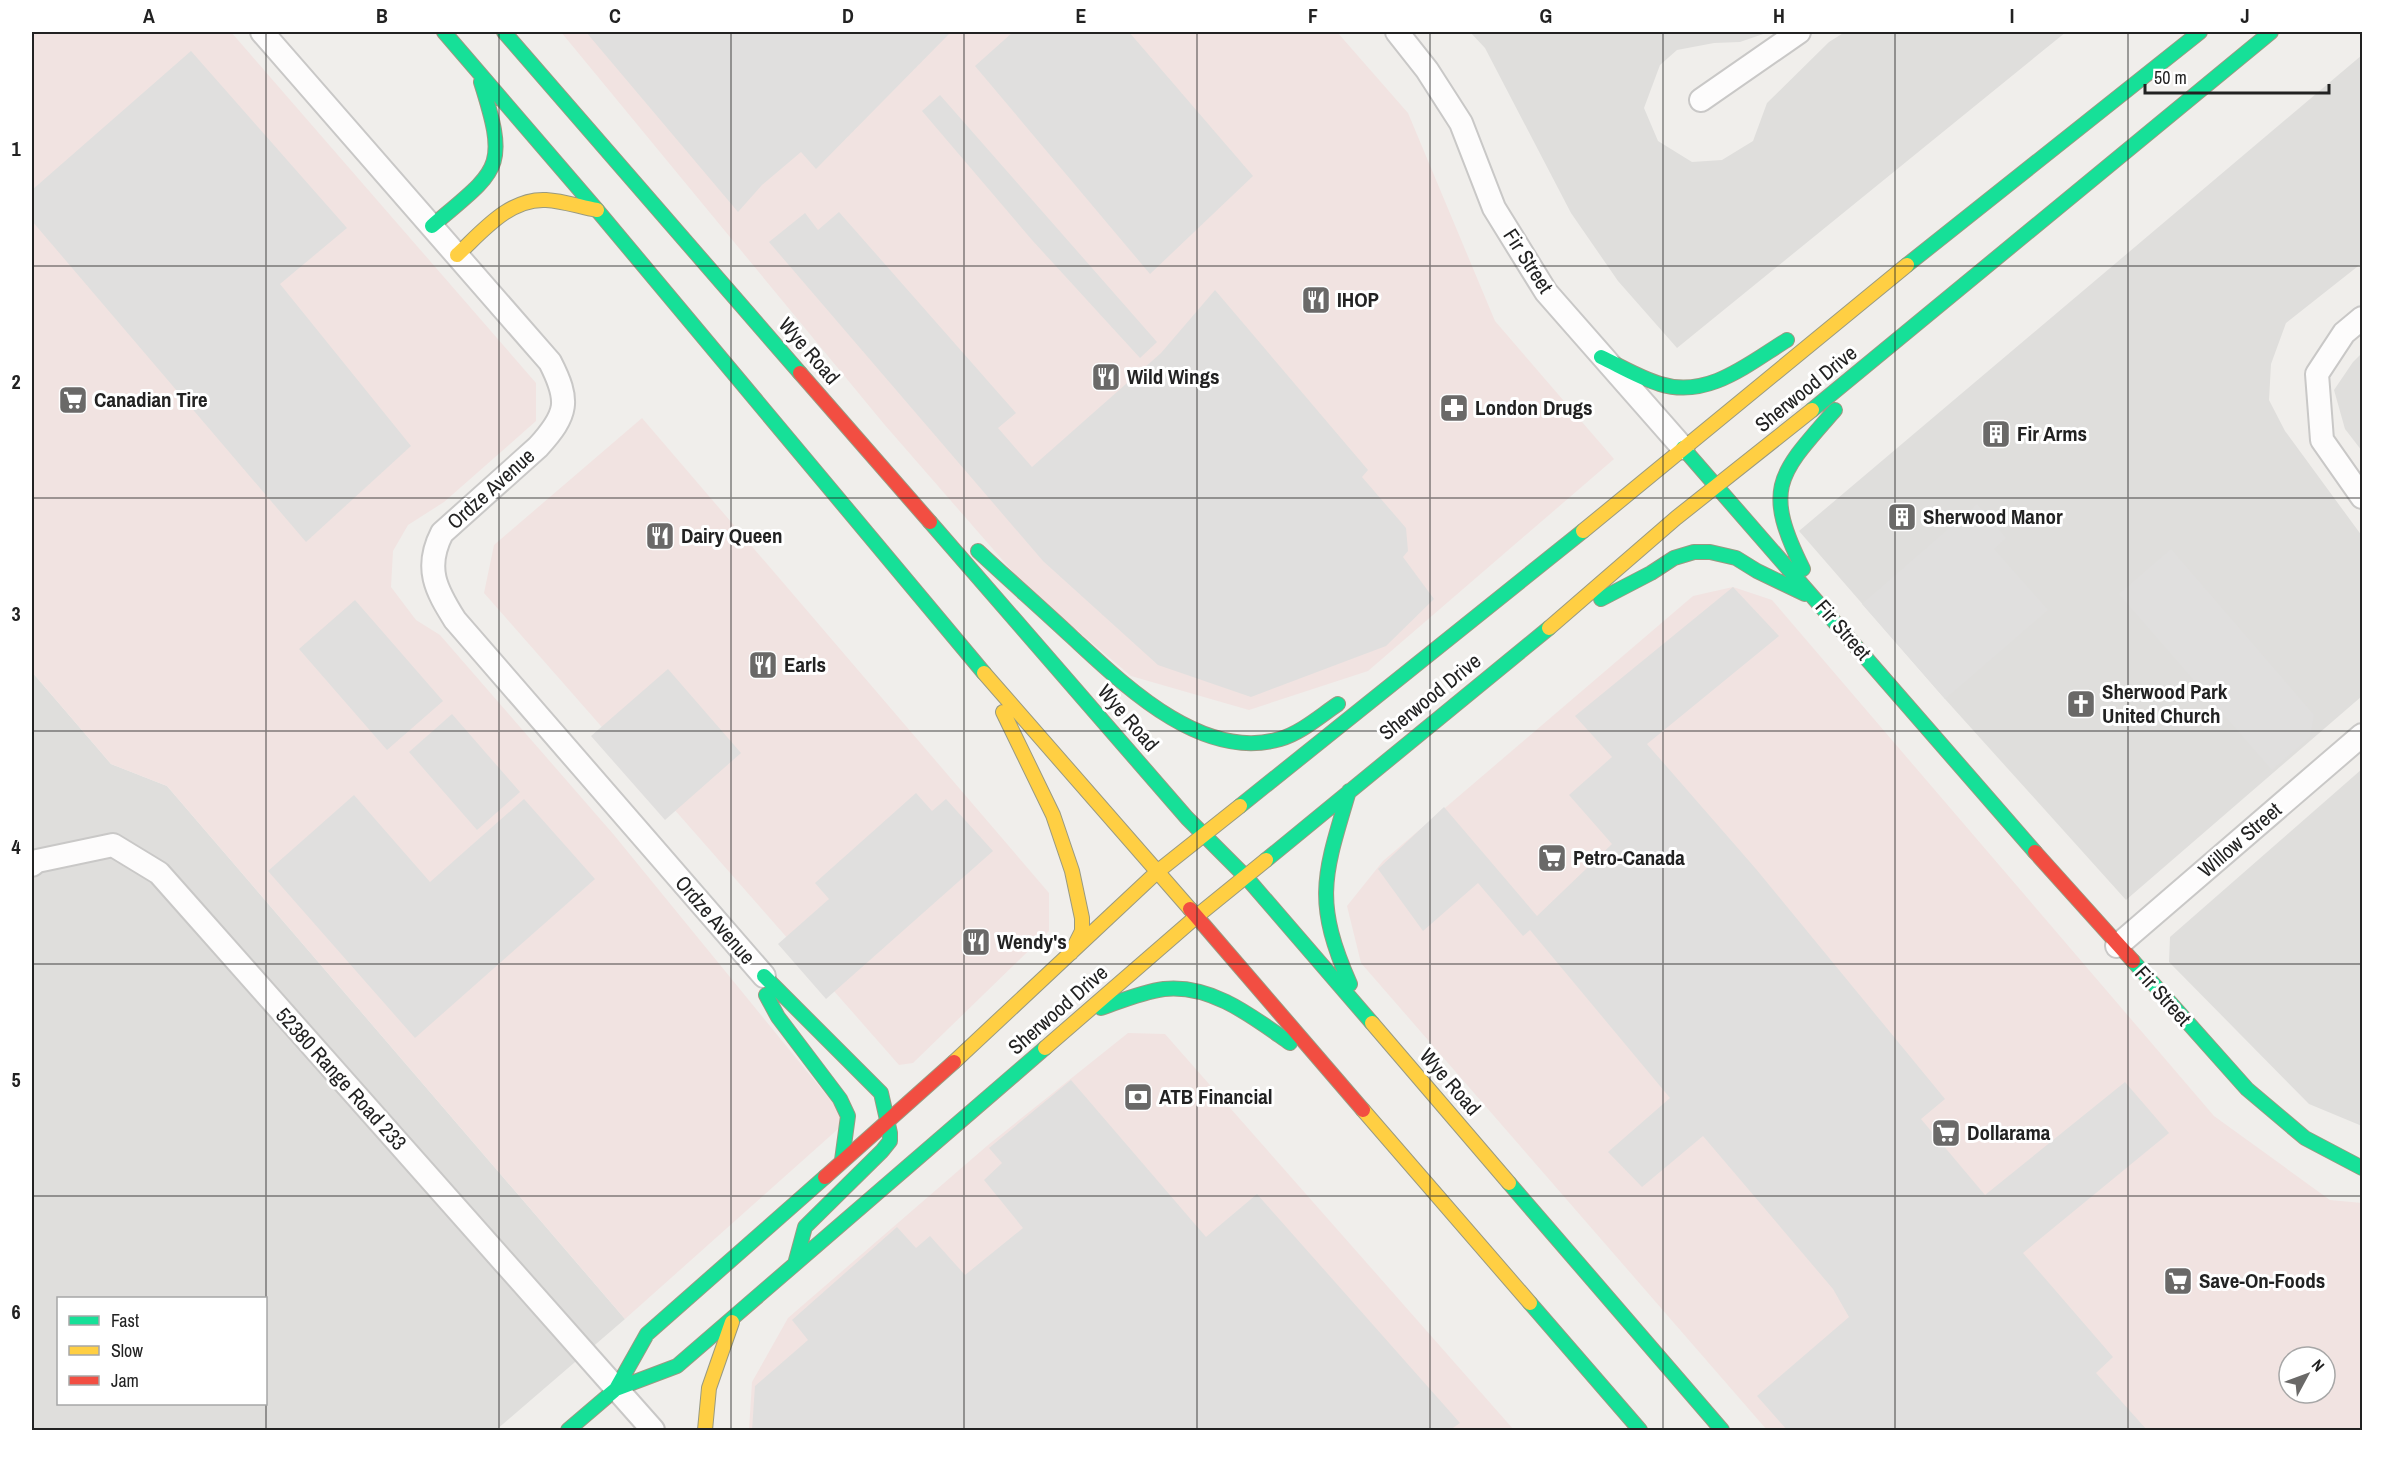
<svg xmlns="http://www.w3.org/2000/svg" width="2394" height="1462" font-family="'Archivo Narrow',sans-serif">
  <rect width="100%" height="100%" fill="#f0eeeb"/>
  <!-- residential -->
  <path fill="#dfdedc" fill-rule="evenodd" d="M 1470,32 L 1769,32 L 1740,42 L 1714,43 L 1677,50 L 1660,65 L 1644,108 L 1658,141 L 1692,162 L 1722,160 L 1753,141 L 1767,103 L 1829,42 L 1845,32 L 2066,32 L 1677,348 L 1618,281 L 1571,213 L 1485,48 Z
    M 2362,55 L 2362,263 L 2286,323 L 2271,364 L 2269,400 L 2285,431 L 2362,536 L 2362,696 L 2126,900 L 1945,699 L 1799,531 Z
    M 2362,353 L 2362,451 L 2345,429 L 2334,390 L 2353,362 Z
    M 32,672 L 111,764 L 167,786 L 625,1319 L 496,1430 L 32,1430 ZM 58,1298 L 266,1298 L 266,1404 L 58,1404 Z
    M 2362,769 L 2362,1126 L 2309,1104 L 2169,962 L 2170,937 Z"/>
  <!-- commercial -->
  <path fill="#f1e3e1" fill-rule="evenodd" d="M 32,32 L 231,32 L 536,383 L 536,421 L 444,502 L 408,525 L 393,551 L 391,587 L 416,620 L 440,635 L 614,835 L 841,1113 L 838,1129 L 625,1319 L 167,786 L 111,764 L 32,672 Z
    M 561,32 L 1337,32 L 1408,113 L 1495,321 L 1614,459 L 1368,671 L 1249,710 L 1131,676 L 1026,587 L 884,424 Z
    M 642,418 L 1049,893 L 1049,931 L 913,1063 L 899,1065 L 484,593 L 494,545 Z
    M 1733,587 L 1772,600 L 2214,1116 L 2330,1200 L 2362,1203 L 2362,1430 L 1767,1430 L 1361,963 L 1347,906 L 1383,861 L 1693,596 ZM 2289,1357 L 2325,1357 L 2325,1393 L 2289,1393 Z
    M 1128,1033 L 1165,1034 L 1514,1430 L 749,1430 L 752,1382 L 788,1318 L 988,1145 Z"/>
  <!-- parking -->
  <path fill="#e0dfde" d="M 586,32 L 951,32 L 816,169 L 801,152 L 762,185 L 738,212 Z
    M 1013,32 L 1129,32 L 1253,176 L 1150,274 L 975,66 Z
    M 191,51 L 347,228 L 280,284 L 411,446 L 306,542 L 32,221 L 32,190 Z
    M 940,95 L 1157,342 L 1140,358 L 1032,240 L 922,111 Z
    M 839,212 L 1016,413 L 998,428 L 1032,467 L 1161,353 L 1215,290 L 1368,470 L 1362,477 L 1406,528 L 1408,551 L 1403,557 L 1434,599 L 1386,646 L 1251,697 L 1158,665 L 1043,561 L 769,242 L 805,213 L 818,230 Z
    M 1977,504 L 2006,538 L 1994,549 L 2048,610 L 1945,699 L 1862,604 Z
    M 2171,549 L 2314,715 L 2310,737 L 2272,770 L 2119,594 Z
    M 1733,587 L 1779,636 L 1647,744 L 1756,869 L 1945,1099 L 1921,1119 L 1985,1195 L 2125,1082 L 2169,1133 L 2023,1253 L 2113,1357 L 2096,1373 L 2147,1430 L 1787,1430 L 1757,1396 L 1849,1317 L 1833,1289 L 1703,1136 L 1642,1187 L 1608,1152 L 1670,1098 L 1530,930 L 1523,936 L 1478,883 L 1423,931 L 1378,869 L 1444,807 L 1537,916 L 1612,844 L 1569,795 L 1612,757 L 1575,716 Z
    M 355,600 L 443,701 L 387,750 L 299,649 Z
    M 668,669 L 741,753 L 665,820 L 591,736 Z
    M 452,714 L 520,792 L 477,830 L 409,752 Z
    M 916,793 L 932,811 L 946,799 L 993,851 L 826,999 L 778,944 L 829,899 L 815,883 Z
    M 354,795 L 430,882 L 524,799 L 595,879 L 415,1038 L 268,871 Z
    M 1071,1080 L 1206,1237 L 1257,1194 L 1460,1423 L 1450,1430 L 752,1430 L 755,1386 L 808,1340 L 792,1320 L 897,1227 L 916,1248 L 930,1236 L 965,1275 L 1023,1228 L 984,1180 L 1002,1163 L 989,1148 Z"/>
  <g fill="none" stroke-linecap="round" stroke-linejoin="round">
    <!-- street casing -->
    <g stroke="#c9c8c7" stroke-width="26">
      <path id="street" d="M 262,32 L 550,362 C 570,401 568,414 538,447 L 442,533 C 424,568 436,590 455,620 L 764,976
        M 1397,32 L 1427,70 L 1461,123 L 1494,208 L 1546,292 L 1683,448
        M 1701,100 L 1799,32
        M 2362,318 L 2344,333 L 2317,374 L 2322,440 L 2362,497
        M 32,865 L 37,861 L 113,845 L 159,873 L 653,1430
        M 2117,946 L 2362,735"/>
    </g>
    <!-- fast casing -->
    <g stroke="#999a82" stroke-width="16">
      <path id="fast" d="M 444,32 L 597,210 L 984,673
        M 504,32 L 800,373
        M 432,226 C 499,169 509,170 481,82
        M 1907,265 L 2200,32
        M 1601,357 C 1620,366 1640,378 1660,384 C 1708,399 1748,364 1787,340
        M 1812,410 L 2271,32
        M 1683,448 L 2035,852
        M 930,522 L 1187,818 L 1246,877 L 1372,1023
        M 978,551 C 1009,580 1041,608 1072,637 C 1124,685 1202,762 1280,739 C 1301,733 1320,716 1338,704
        M 1803,569 C 1762,487 1779,474 1835,410
        M 1601,599 L 1651,573 L 1674,558 L 1694,552 L 1710,552 L 1736,558 L 1757,571 L 1805,594
        M 1349,791 C 1324,875 1313,900 1350,984
        M 1240,806 L 1583,531
        M 1266,860 L 1549,628
        M 2133,961 L 2247,1089 L 2305,1138 L 2362,1168
        M 764,976 L 881,1093 L 890,1133 L 890,1141 L 882,1151 L 805,1227 L 795,1264
        M 766,995 L 778,1017 L 840,1099 L 848,1116 L 842,1160
        M 1101,1008 C 1121,1001 1142,992 1164,989 C 1212,984 1253,1017 1290,1043
        M 1509,1183 L 1722,1430
        M 1530,1303 L 1640,1430
        M 616,1389 L 677,1366 L 1045,1048
        M 568,1430 L 616,1389 L 647,1334 L 825,1177"/>
    </g>
    <!-- slow casing -->
    <g stroke="#999a82" stroke-width="16">
      <path id="slow" d="M 457,255 C 482,232 509,198 546,200 C 564,201 580,207 597,210
        M 1583,531 L 1907,265
        M 1549,628 L 1676,518 L 1812,410
        M 984,673 L 1190,909
        M 1003,712 L 1053,815 L 1072,871 L 1082,918 L 1082,931 L 1071,953
        M 1372,1023 L 1509,1183
        M 1045,1048 L 1197,916 L 1266,860
        M 954,1062 L 1157,872 L 1240,806
        M 1363,1110 L 1530,1303
        M 705,1430 L 709,1388 L 732,1322"/>
    </g>
    <!-- jam casing -->
    <g stroke="#999a82" stroke-width="16">
      <path id="jam" d="M 800,373 L 930,522
        M 2035,852 L 2133,961
        M 1190,909 L 1363,1110
        M 825,1177 L 954,1062"/>
    </g>
    <!-- street -->
    <use href="#street" stroke="#fdfcfc" stroke-width="22"/>
    <!-- fast -->
    <use href="#fast" stroke="#16e098" stroke-width="14"/>
    <!-- slow -->
    <use href="#slow" stroke="#ffcf43" stroke-width="14"/>
    <!-- jam -->
    <use href="#jam" stroke="#f24e42" stroke-width="14"/>
  </g>
  <!-- grid -->
  <path fill="none" stroke="#222" stroke-width="1.5" stroke-opacity="0.55" d="M 266,32 L 266,1430M 499,32 L 499,1430M 731,32 L 731,1430M 964,32 L 964,1430M 1197,32 L 1197,1430M 1430,32 L 1430,1430M 1663,32 L 1663,1430M 1895,32 L 1895,1430M 2128,32 L 2128,1430M 32,266 L 2362,266M 32,498 L 2362,498M 32,731 L 2362,731M 32,964 L 2362,964M 32,1196 L 2362,1196"/>
  <!-- icons -->
  <defs>
    <g id="restaurant-square" transform="scale(1.5)"><rect x="-9" y="-9" width="18" height="18" rx="4" fill="#6a6968" stroke="#fff"/><path d="M-5-6h1v4h1v-4h1v4h1v-4h1v5L-1.5 .5V6h-2V.5L-5-1ZM5-6V6H3V1.5H1.5Q1.5-4 5-6Z" fill="#fff"/></g>
    <g id="supermarket-square" transform="scale(1.5)"><rect x="-9" y="-9" width="18" height="18" rx="4" fill="#6a6968" stroke="#fff"/><path d="M-6-5.5h2.5l.6 2H6L4.5 2H-2.5L-4.4-4H-6ZM-1.5 3.2a1.3 1.3 0 1 0 .1 0ZM3 3.2a1.3 1.3 0 1 0 .1 0Z" fill="#fff"/></g>
    <g id="pharmacy-square" transform="scale(1.5)"><rect x="-9" y="-9" width="18" height="18" rx="4" fill="#6a6968" stroke="#fff"/><path d="M-2-6h4v4h4v4h-4v4h-4v-4h-4v-4h4Z" fill="#fff"/></g>
    <g id="building-square" transform="scale(1.5)"><rect x="-9" y="-9" width="18" height="18" rx="4" fill="#6a6968" stroke="#fff"/><path d="M-4-6H4V6H1V3H-1V6H-4ZM-2.5-4.3h1.7v1.8h-1.7ZM.8-4.3h1.7v1.8H.8ZM-2.5-1h1.7V.8h-1.7ZM.8-1h1.7V.8H.8Z" fill="#fff"/></g>
    <g id="church-square" transform="scale(1.5)"><rect x="-9" y="-9" width="18" height="18" rx="4" fill="#6a6968" stroke="#fff"/><path d="M-1.2-6h2.4v3.5h3.3v2.4h-3.3V6h-2.4V-.1h-3.3v-2.4h3.3Z" fill="#fff"/></g>
    <g id="bank-square" transform="scale(1.5)"><rect x="-9" y="-9" width="18" height="18" rx="4" fill="#6a6968" stroke="#fff"/><path d="M-6-4H6V4H-6ZM0-2.3a2.3 2.3 0 1 0 0 4.6a2.3 2.3 0 1 0 0-4.6Z" fill="#fff"/></g>
  </defs>
  <g fill-rule="evenodd">
    <use href="#restaurant-square" x="1316" y="300"/>
    <use href="#restaurant-square" x="1106" y="377"/>
    <use href="#supermarket-square" x="73" y="400"/>
    <use href="#pharmacy-square" x="1454" y="408"/>
    <use href="#building-square" x="1996" y="434"/>
    <use href="#building-square" x="1902" y="517"/>
    <use href="#restaurant-square" x="660" y="536"/>
    <use href="#restaurant-square" x="763" y="665"/>
    <use href="#church-square" x="2081" y="704"/>
    <use href="#supermarket-square" x="1552" y="858"/>
    <use href="#restaurant-square" x="976" y="942"/>
    <use href="#bank-square" x="1138" y="1097"/>
    <use href="#supermarket-square" x="1946" y="1133"/>
    <use href="#supermarket-square" x="2178" y="1281"/>
  </g>
  <g text-anchor="middle" stroke-width="6" stroke-linejoin="round" paint-order="stroke">
    <!-- street labels -->
    <g font-size="21" fill="#222" stroke="#fff">
      <text transform="translate(1528 261) rotate(57)" y="7">Fir Street</text>
      <text transform="translate(809 351) rotate(49)" y="7">Wye Road</text>
      <text transform="translate(1806 389) rotate(-39)" y="7">Sherwood Drive</text>
      <text transform="translate(491 489) rotate(-42)" y="7">Ordze Avenue</text>
      <text transform="translate(1843 630) rotate(49)" y="7">Fir Street</text>
      <text transform="translate(1430 697) rotate(-39)" y="7">Sherwood Drive</text>
      <text transform="translate(1128 718) rotate(49)" y="7">Wye Road</text>
      <text transform="translate(2240 840) rotate(-41)" y="7">Willow Street</text>
      <text transform="translate(715 920) rotate(49)" y="7">Ordze Avenue</text>
      <text transform="translate(2163 996) rotate(48)" y="7">Fir Street</text>
      <text transform="translate(1058 1010) rotate(-41)" y="7">Sherwood Drive</text>
      <text transform="translate(341 1079) rotate(48)" y="7">52380 Range Road 233</text>
      <text transform="translate(1450 1082) rotate(49)" y="7">Wye Road</text>
    </g>
    <!-- poi labels -->
    <g font-size="21" font-weight="bold" fill="#222" stroke="#fff" text-anchor="start">
      <text x="1337" y="307">IHOP</text>
      <text x="1127" y="384">Wild Wings</text>
      <text x="94" y="407">Canadian Tire</text>
      <text x="1475" y="415">London Drugs</text>
      <text x="2017" y="441">Fir Arms</text>
      <text x="1923" y="524">Sherwood Manor</text>
      <text x="681" y="543">Dairy Queen</text>
      <text x="784" y="672">Earls</text>
      <text x="2102" y="699">Sherwood Park<tspan x="2102" dy="24">United Church</tspan></text>
      <text x="1573" y="865">Petro-Canada</text>
      <text x="997" y="949">Wendy's</text>
      <text x="1159" y="1104">ATB Financial</text>
      <text x="1967" y="1140">Dollarama</text>
      <text x="2199" y="1288">Save-On-Foods</text>
    </g>
  </g>
  <!-- border -->
  <rect width="2394" height="1462" fill="none" stroke="#ffffff" stroke-width="66"/>
  <!-- legend -->
  <rect x="57" y="1297" width="210" height="108" fill="#ffffff" stroke="#a7a7a7" stroke-width="1.5"/>
  <rect x="69" y="1316" width="30" height="9" fill="#16e098" stroke="#a7a7a7" stroke-width="1.5"/>
  <text x="111" y="1327" font-size="18" fill="#222222">Fast</text>
  <rect x="69" y="1346" width="30" height="9" fill="#ffcf43" stroke="#a7a7a7" stroke-width="1.5"/>
  <text x="111" y="1357" font-size="18" fill="#222222">Slow</text>
  <rect x="69" y="1376" width="30" height="9" fill="#f24e42" stroke="#a7a7a7" stroke-width="1.5"/>
  <text x="111" y="1387" font-size="18" fill="#222222">Jam</text>
  <!-- north arrow -->
  <g transform="translate(2307 1375) rotate(49)"><circle r="28" fill="#ffffff" stroke="#a7a7a7" stroke-width="1.5"/>
  <path d="M0-4.5L10 22L0 15L-10 22Z" fill="#6a6968"/>
  <text y="-9" font-size="16" font-weight="bold" text-anchor="middle" fill="#222222">N</text>
  </g>
  <!-- scale -->
  <path d="M2145 84v9h184v-9" fill="none" stroke="#222222" stroke-width="3"/>
  <text x="2154" y="84" font-size="18" fill="#222222" stroke="#ffffff" stroke-width="4.5" paint-order="stroke">50 m</text>
  <rect x="33" y="33" width="2328" height="1396" fill="none" stroke="#222" stroke-width="2"/>
  <g font-size="20" text-anchor="middle" font-weight="bold" fill="#222">
    <text x="149" y="23">A</text>
    <text x="382" y="23">B</text>
    <text x="615" y="23">C</text>
    <text x="848" y="23">D</text>
    <text x="1081" y="23">E</text>
    <text x="1313" y="23">F</text>
    <text x="1546" y="23">G</text>
    <text x="1779" y="23">H</text>
    <text x="2012" y="23">I</text>
    <text x="2245" y="23">J</text>
    <text x="16" y="156">1</text>
    <text x="16" y="389">2</text>
    <text x="16" y="621">3</text>
    <text x="16" y="854">4</text>
    <text x="16" y="1087">5</text>
    <text x="16" y="1319">6</text>
  </g>
</svg>
